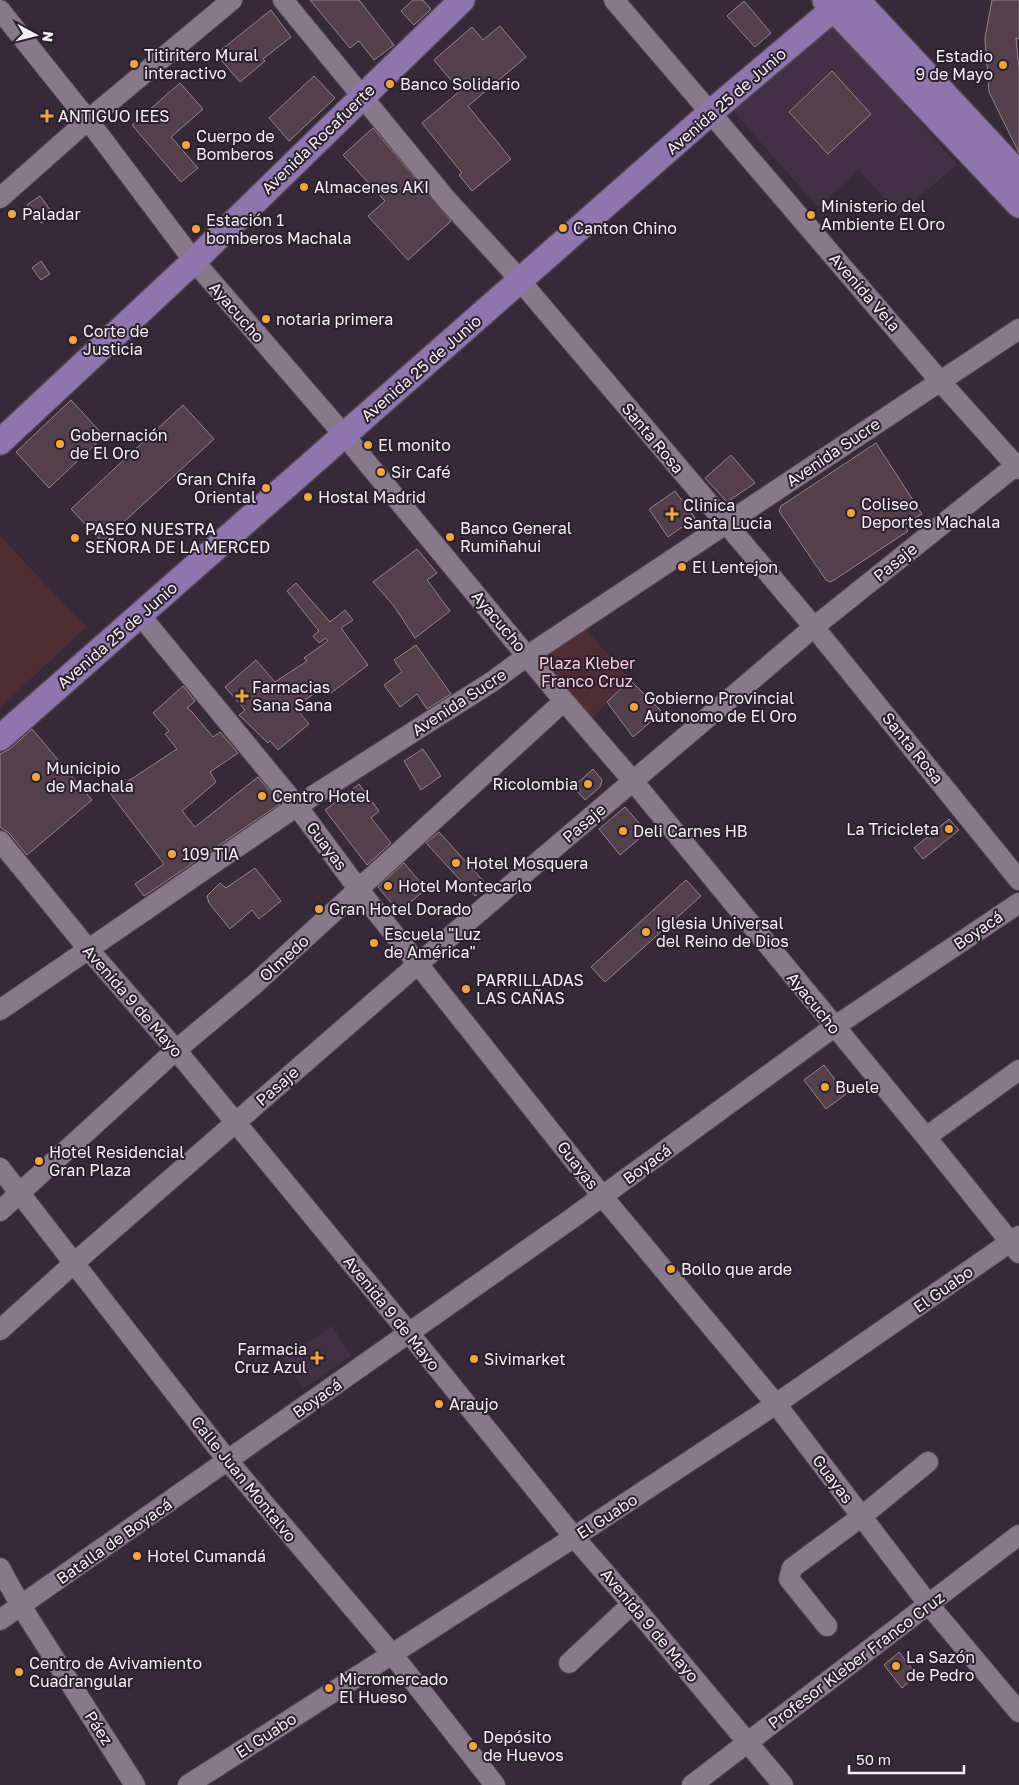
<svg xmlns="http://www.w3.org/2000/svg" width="1019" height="1785" font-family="'Golos Text',sans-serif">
  <rect width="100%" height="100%" fill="#362938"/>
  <!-- built -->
  <path fill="#423145" d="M 833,23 L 957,164 L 899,215 L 859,170 L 818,207 L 733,111 Z
    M 332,1326 L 351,1356 L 304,1388 L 282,1359 Z"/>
  <!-- green -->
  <path fill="#4f2d35" d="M 0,536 L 86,627 L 0,708 Z
    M 585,628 L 630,680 L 590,720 L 542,658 Z"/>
  <!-- building -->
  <path fill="#53404b" stroke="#99838f" d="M 310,0 L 359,0 L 394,45 L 374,60 L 359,41 L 350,48 Z
    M 413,0 L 423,0 L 431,9 L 414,25 L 401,11 Z
    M 992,0 L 1019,0 L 1019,39 L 1016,38 L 1019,69 L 1019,153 L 989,92 L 985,38 Z
    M 744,1 L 771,33 L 755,47 L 727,16 Z
    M 271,10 L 291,37 L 263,59 L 265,61 L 240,82 L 216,54 Z
    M 500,26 L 526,57 L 468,106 L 511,159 L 472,191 L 459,175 L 462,173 L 422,123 L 460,91 L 434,60 L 472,27 L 483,40 Z
    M 832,71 L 871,114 L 828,154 L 789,112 Z
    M 314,76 L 335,98 L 289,141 L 269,118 Z
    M 180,83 L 203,109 L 171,137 L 198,168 L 181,182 L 132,125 Z
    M 373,128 L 451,221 L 408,260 L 368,216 L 385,201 L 343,155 Z
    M 40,196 L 53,214 L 41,223 L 27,205 Z
    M 41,261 L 50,274 L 41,280 L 32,268 Z
    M 71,400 L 104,436 L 49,488 L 16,452 Z
    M 183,405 L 214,439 L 102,542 L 71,509 Z
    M 876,443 L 922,514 L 904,525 L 908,531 L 831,582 L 826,580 L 779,511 L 781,506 Z
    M 731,455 L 755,483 L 727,502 L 705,478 Z
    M 675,491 L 695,518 L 668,537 L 649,509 Z
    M 417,549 L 437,573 L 427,580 L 450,611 L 415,638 L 394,606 L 373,582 Z
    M 296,583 L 330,622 L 345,610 L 353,620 L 341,628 L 368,665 L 331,693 L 325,686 L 295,707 L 309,724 L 278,750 L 270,741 L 268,743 L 239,715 L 245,710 L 225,687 L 256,660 L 275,682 L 307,661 L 304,658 L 328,641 L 326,638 L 319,643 L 313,636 L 319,631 L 287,591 Z
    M 416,645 L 451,694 L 427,709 L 417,694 L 400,707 L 384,685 L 402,672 L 394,660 Z
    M 630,680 L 662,712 L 633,737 L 607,702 Z
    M 183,686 L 195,701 L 187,708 L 192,712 L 213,737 L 220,732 L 238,753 L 210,772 L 216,782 L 182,811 L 195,827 L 258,777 L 280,804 L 144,896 L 135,884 L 164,864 L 110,793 L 177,749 L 165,734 L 169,731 L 153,713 Z
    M 32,729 L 92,800 L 27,855 L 9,833 L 0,827 L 0,754 L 10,749 Z
    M 423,749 L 441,776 L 421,790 L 404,761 Z
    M 593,769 L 602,780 L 600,787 L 585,800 L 573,787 Z
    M 359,784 L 379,811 L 371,818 L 391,843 L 367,865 L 325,810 Z
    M 625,807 L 647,832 L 620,855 L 599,829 Z
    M 949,819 L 959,830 L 923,859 L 914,848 Z
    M 439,832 L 487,885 L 475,896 L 426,843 Z
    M 404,863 L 426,889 L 399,912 L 378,887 Z
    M 255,868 L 281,901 L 259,919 L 252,910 L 230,929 L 209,903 L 207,896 L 220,883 L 226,888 Z
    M 686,880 L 701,896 L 605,982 L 591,967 Z
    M 824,1065 L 846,1094 L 826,1109 L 804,1080 Z
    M 899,1652 L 917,1675 L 902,1688 L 884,1665 Z"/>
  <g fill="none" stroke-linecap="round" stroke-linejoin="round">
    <!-- minor casing -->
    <g stroke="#514753" stroke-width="22">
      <path id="minor" d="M 283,0 L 447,200 L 511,270 L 814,627 L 1019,880
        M 614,0 L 940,381 L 1019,469
        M 0,10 L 88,120 L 194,261 L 344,435 L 564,701 L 633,781 L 926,1137 L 1019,1253
        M 0,198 L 88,120 L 232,0
        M 140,615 L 297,806 L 359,890 L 603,1197 L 776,1404 L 929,1605 L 1019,1712
        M 0,841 L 89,950 L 176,1050 L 409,1333 L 574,1537 L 632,1604 L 783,1785
        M 0,1010 L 297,806 L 493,681 L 527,656 L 1019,329
        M 926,1137 L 1019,1070
        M 0,1168 L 228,1461 L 392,1654 L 495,1785
        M 0,1211 L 176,1050 L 255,984 L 564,701
        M 0,1330 L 73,1264 L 418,964 L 814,627 L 1019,463
        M 0,1568 L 21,1606 L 135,1785
        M 0,1620 L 571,1219 L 834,1027 L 1019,903
        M 827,1626 L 789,1579 L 792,1568 L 861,1517 L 928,1462
        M 569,1663 L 632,1604
        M 188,1785 L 562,1545 L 776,1404 L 1019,1236
        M 692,1785 L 1019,1535"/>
    </g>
    <!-- major casing -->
    <g stroke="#514753" stroke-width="28">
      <path id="major" d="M 825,0 L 1019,205
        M 857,0 L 1019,174
        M 0,442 L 194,261 L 462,0
        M 0,738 L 710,113 L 844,0"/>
    </g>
    <!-- minor -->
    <use href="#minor" stroke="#88798a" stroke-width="20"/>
    <!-- major -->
    <use href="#major" stroke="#8e75ae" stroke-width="25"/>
  </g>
  <!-- markers -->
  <g fill="#f0a63f" stroke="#2c202e" stroke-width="2">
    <circle cx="134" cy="64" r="5"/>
    <circle cx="1003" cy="65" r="5"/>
    <circle cx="390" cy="84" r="5"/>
    <path d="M44.5 108.5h5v5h5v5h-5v5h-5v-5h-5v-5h5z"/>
    <circle cx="186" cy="145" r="5"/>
    <circle cx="304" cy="187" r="5"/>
    <circle cx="12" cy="214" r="5"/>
    <circle cx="811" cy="215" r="5"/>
    <circle cx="563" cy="228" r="5"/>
    <circle cx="196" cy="229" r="5"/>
    <circle cx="266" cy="319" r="5"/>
    <circle cx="73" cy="340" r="5"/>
    <circle cx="60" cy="444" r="5"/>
    <circle cx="368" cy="445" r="5"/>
    <circle cx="381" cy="472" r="5"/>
    <circle cx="266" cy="488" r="5"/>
    <circle cx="308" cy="497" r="5"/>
    <circle cx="851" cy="513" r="5"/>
    <path d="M669.5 506.5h5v5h5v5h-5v5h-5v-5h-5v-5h5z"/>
    <circle cx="450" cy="537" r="5"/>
    <circle cx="75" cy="538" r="5"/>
    <circle cx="682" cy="567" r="5"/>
    <path d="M239.5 688.5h5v5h5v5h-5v5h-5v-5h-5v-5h5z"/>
    <circle cx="634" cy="707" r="5"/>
    <circle cx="36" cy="777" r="5"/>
    <circle cx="588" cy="784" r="5"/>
    <circle cx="262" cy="796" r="5"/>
    <circle cx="949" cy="829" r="5"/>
    <circle cx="623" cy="831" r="5"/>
    <circle cx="172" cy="854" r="5"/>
    <circle cx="456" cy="863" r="5"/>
    <circle cx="388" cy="886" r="5"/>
    <circle cx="319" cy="909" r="5"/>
    <circle cx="646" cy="932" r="5"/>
    <circle cx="374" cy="943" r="5"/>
    <circle cx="466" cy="989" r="5"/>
    <circle cx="825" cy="1087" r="5"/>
    <circle cx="39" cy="1161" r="5"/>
    <circle cx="671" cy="1269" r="5"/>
    <path d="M314.5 1350.5h5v5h5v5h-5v5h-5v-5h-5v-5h5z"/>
    <circle cx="474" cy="1359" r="5"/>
    <circle cx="439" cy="1404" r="5"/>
    <circle cx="137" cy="1556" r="5"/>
    <circle cx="896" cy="1666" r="5"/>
    <circle cx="19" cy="1672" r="5"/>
    <circle cx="329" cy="1688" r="5"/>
    <circle cx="473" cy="1746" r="5"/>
  </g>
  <g text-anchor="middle" stroke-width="4" stroke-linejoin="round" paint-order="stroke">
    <!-- poi labels -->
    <g font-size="16" fill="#f6edf7" stroke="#2c202e" text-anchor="start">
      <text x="144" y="61">Titiritero Mural<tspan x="144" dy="18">interactivo</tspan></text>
      <text x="993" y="62" text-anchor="end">Estadio<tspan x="993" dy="18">9 de Mayo</tspan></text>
      <text x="400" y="90">Banco Solidario</text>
      <text x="58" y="122">ANTIGUO IEES</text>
      <text x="196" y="142">Cuerpo de<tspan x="196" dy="18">Bomberos</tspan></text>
      <text x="314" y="193">Almacenes AKI</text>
      <text x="821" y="212">Ministerio del<tspan x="821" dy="18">Ambiente El Oro</tspan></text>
      <text x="22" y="220">Paladar</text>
      <text x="206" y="226">Estación 1<tspan x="206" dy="18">bomberos Machala</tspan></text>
      <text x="573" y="234">Canton Chino</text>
      <text x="276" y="325">notaria primera</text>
      <text x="83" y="337">Corte de<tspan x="83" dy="18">Justicia</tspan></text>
      <text x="70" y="441">Gobernación<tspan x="70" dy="18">de El Oro</tspan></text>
      <text x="378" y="451">El monito</text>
      <text x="391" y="478">Sir Café</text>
      <text x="256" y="485" text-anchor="end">Gran Chifa<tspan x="256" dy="18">Oriental</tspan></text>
      <text x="318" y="503">Hostal Madrid</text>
      <text x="861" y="510">Coliseo<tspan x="861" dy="18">Deportes Machala</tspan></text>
      <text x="683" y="511">Clinica<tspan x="683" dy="18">Santa Lucia</tspan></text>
      <text x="460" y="534">Banco General<tspan x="460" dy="18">Rumiñahui</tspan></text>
      <text x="85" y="535">PASEO NUESTRA<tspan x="85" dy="18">SEÑORA DE LA MERCED</tspan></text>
      <text x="692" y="573">El Lentejon</text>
      <text x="252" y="693">Farmacias<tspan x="252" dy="18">Sana Sana</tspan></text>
      <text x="644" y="704">Gobierno Provincial<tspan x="644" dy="18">Autonomo de El Oro</tspan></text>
      <text x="46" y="774">Municipio<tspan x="46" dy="18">de Machala</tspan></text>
      <text x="578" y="790" text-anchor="end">Ricolombia</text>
      <text x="272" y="802">Centro Hotel</text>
      <text x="939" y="835" text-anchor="end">La Tricicleta</text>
      <text x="633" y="837">Deli Carnes HB</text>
      <text x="182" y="860">109 TIA</text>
      <text x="466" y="869">Hotel Mosquera</text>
      <text x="398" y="892">Hotel Montecarlo</text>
      <text x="329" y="915">Gran Hotel Dorado</text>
      <text x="656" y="929">Iglesia Universal<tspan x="656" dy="18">del Reino de Dios</tspan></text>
      <text x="384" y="940">Escuela "Luz<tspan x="384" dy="18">de América"</tspan></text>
      <text x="476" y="986">PARRILLADAS<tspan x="476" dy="18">LAS CAÑAS</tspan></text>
      <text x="835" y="1093">Buele</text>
      <text x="49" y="1158">Hotel Residencial<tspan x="49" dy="18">Gran Plaza</tspan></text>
      <text x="681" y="1275">Bollo que arde</text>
      <text x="307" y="1355" text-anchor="end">Farmacia<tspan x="307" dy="18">Cruz Azul</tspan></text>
      <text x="484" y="1365">Sivimarket</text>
      <text x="449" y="1410">Araujo</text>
      <text x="147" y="1562">Hotel Cumandá</text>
      <text x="906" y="1663">La Sazón<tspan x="906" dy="18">de Pedro</tspan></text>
      <text x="29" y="1669">Centro de Avivamiento<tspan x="29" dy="18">Cuadrangular</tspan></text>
      <text x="339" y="1685">Micromercado<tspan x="339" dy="18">El Hueso</tspan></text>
      <text x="483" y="1743">Depósito<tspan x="483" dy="18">de Huevos</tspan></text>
    </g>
    <!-- street labels -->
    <g font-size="16" fill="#f6edf7" stroke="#2c202e">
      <text transform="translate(726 101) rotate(-41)" y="6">Avenida 25 de Junio</text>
      <text transform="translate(318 139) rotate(-44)" y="6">Avenida Rocafuerte</text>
      <text transform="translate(865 292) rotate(49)" y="6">Avenida Vela</text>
      <text transform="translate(237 312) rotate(49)" y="6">Ayacucho</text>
      <text transform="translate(421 368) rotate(-41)" y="6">Avenida 25 de Junio</text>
      <text transform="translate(653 438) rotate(50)" y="6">Santa Rosa</text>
      <text transform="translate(833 452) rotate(-34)" y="6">Avenida Sucre</text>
      <text transform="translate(895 562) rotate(-39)" y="6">Pasaje</text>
      <text transform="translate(499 621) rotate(50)" y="6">Ayacucho</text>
      <text transform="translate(117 635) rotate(-41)" y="6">Avenida 25 de Junio</text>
      <text transform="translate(459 702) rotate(-33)" y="6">Avenida Sucre</text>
      <text transform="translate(913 748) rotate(51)" y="6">Santa Rosa</text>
      <text transform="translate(584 823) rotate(-40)" y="6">Pasaje</text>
      <text transform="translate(327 846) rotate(53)" y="6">Guayas</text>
      <text transform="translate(978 930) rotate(-34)" y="6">Boyacá</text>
      <text transform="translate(284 958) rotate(-42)" y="6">Olmedo</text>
      <text transform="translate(133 1001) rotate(49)" y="6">Avenida 9 de Mayo</text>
      <text transform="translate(814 1003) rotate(51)" y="6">Ayacucho</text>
      <text transform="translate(277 1086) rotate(-41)" y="6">Pasaje</text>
      <text transform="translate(647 1164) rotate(-36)" y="6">Boyacá</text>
      <text transform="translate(578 1165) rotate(52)" y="6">Guayas</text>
      <text transform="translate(943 1289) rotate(-35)" y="6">El Guabo</text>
      <text transform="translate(392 1313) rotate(51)" y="6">Avenida 9 de Mayo</text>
      <text transform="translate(317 1398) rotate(-35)" y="6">Boyacá</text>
      <text transform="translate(244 1479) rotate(51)" y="6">Calle Juan Montalvo</text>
      <text transform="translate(833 1479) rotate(53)" y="6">Guayas</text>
      <text transform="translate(607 1516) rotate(-33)" y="6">El Guabo</text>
      <text transform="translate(114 1541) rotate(-35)" y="6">Batalla de Boyacá</text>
      <text transform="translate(650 1625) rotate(50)" y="6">Avenida 9 de Mayo</text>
      <text transform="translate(856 1660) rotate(-37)" y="6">Profesor Kleber Franco Cruz</text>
      <text transform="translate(99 1728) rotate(57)" y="6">Páez</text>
      <text transform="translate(266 1735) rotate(-33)" y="6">El Guabo</text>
    </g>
    <!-- park labels -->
    <g font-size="16" fill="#f9cdd5" stroke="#2c202e">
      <text x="587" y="669">Plaza Kleber<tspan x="587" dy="18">Franco Cruz</tspan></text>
    </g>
  </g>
  <!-- north arrow -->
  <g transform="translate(35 35) rotate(97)" stroke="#2c202e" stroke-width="4" paint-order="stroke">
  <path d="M0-4L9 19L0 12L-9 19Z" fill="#f6edf7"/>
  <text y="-8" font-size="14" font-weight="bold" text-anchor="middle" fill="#f6edf7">N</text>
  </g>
  <!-- scale -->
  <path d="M849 1765v8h115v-8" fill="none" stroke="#f6edf7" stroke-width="2.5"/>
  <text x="856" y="1765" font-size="15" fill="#f6edf7" stroke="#2c202e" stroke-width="4" paint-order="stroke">50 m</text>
</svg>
